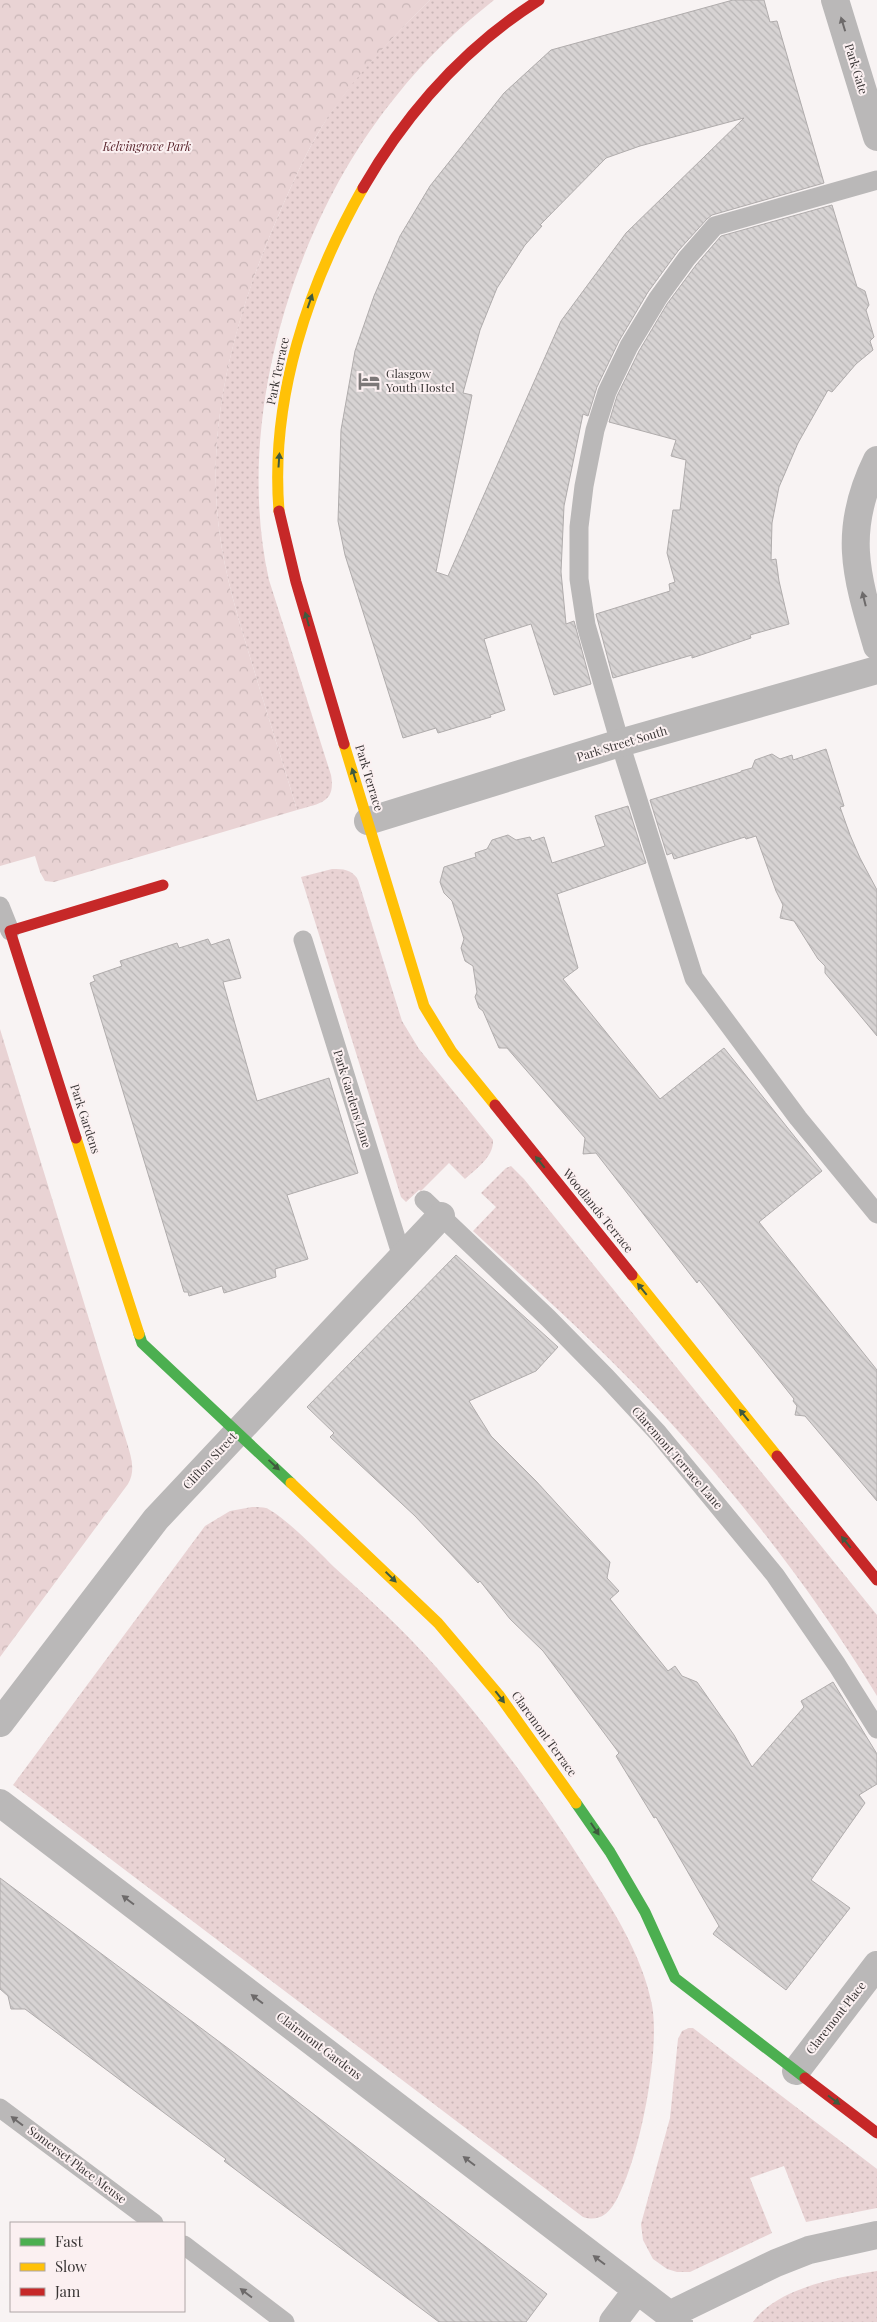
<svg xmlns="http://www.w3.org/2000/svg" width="877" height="2322" font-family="'Playfair Display',serif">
  <defs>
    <pattern id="park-crowns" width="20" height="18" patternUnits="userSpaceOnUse" patternTransform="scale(1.25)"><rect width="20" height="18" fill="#e9d3d4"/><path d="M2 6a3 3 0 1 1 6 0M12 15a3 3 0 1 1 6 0" fill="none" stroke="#c9b6b7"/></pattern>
    <pattern id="garden-dots" width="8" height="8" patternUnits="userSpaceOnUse" patternTransform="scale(1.25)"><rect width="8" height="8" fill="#e9d3d4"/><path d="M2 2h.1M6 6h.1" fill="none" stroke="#c9b6b7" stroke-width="1.8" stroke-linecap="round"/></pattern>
    <pattern id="building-back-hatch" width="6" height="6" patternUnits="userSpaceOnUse" patternTransform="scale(1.25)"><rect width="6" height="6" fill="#d7d3d3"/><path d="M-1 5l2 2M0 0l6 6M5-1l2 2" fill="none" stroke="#b9b6b6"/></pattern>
  </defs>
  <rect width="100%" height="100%" fill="#f8f3f3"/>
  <!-- park -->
  <path fill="url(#park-crowns)" d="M 0,0 L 430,0 C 391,39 351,81 321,128 C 306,153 294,180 282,207 C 238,307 205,419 219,529 C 225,578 240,624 254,670 C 268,717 283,763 297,810 L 54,882 L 45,881 L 40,872 L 35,856 L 0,866 Z
    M 0,1029 L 127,1443 C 131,1457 136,1470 128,1484 L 0,1657 Z"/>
  <!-- garden -->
  <path fill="url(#garden-dots)" d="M 430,0 L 494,0 C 459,28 425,59 397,95 C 294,220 233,420 269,580 L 331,775 C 336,803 320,803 297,810 C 283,763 268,717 254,670 C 240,624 225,578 219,529 C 205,418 238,307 282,207 C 294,180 306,153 321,128 C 350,81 391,39 430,0 Z
    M 332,869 C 343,869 352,869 358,880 L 402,1021 L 419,1049 L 493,1140 C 494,1157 476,1169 465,1179 L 449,1163 L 421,1191 L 419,1190 L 406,1202 L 401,1197 L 301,877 Z
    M 511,1166 L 524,1179 L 877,1615 L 877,1696 C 810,1586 729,1483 639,1389 C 586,1334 529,1283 473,1231 L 496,1207 L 481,1193 L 506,1168 Z
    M 252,1507 C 256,1507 262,1507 266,1508 C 284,1516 319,1552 334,1567 C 369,1599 405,1631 436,1667 C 490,1728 540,1796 584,1865 C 612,1908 642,1954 652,2005 C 660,2049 642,2140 625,2181 C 617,2200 608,2225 583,2217 L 13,1785 L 205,1526 L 230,1511 Z
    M 689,2028 L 693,2028 L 877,2169 L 877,2208 L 806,2222 L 784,2166 L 750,2178 L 772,2233 L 690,2272 L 677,2272 L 667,2269 L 653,2259 L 643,2240 L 641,2224 L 670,2118 L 678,2039 L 682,2031 Z
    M 877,2271 L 877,2322 L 753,2322 C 777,2288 838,2277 877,2271 Z"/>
  <!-- building -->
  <path fill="url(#building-back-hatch)" stroke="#b0acac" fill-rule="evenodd" d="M 733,0 L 764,0 L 770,22 L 777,21 L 824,183 L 712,215 L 707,219 L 678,251 L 648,292 L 619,341 L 597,387 L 588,416 L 583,414 L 564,506 L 561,572 L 566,624 L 574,621 L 591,684 L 554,695 L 531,624 L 484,639 L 505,710 L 490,715 L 491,717 L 438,733 L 436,728 L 403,738 L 345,555 L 338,521 L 341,430 L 355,351 L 374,296 L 400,236 L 430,186 L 504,93 L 551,50 ZM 744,118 L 626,233 L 561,321 L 448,576 L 436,572 L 472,395 L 463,393 L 480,330 L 497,288 L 525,245 L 542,226 L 540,225 L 606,158 L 640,146 Z
    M 832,205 L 857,287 L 865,291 L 869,305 L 866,310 L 874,337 L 870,341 L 873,350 L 856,364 L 832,392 L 828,390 L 798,443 L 779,487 L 772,523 L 771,560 L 776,559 L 779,581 L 789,624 L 750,635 L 751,638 L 692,658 L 692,655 L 613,678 L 596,614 L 670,591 L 669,584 L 675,582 L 667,553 L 673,510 L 680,510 L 686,460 L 671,456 L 676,440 L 609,422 L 617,396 L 639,351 L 667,304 L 696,265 L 721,236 Z
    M 826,749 L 844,806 L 840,807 L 850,835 L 860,858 L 877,890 L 877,1036 L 825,973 L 825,966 L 818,959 L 794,921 L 780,918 L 783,905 L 776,891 L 756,836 L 746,839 L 745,837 L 674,859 L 672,853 L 667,855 L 650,800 L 741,772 L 741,771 L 752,768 L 755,760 L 772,754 L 780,759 L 792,755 L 793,760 Z
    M 628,806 L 646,863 L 557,894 L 578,968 L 563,979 L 660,1099 L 724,1048 L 822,1171 L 759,1222 L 877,1370 L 877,1501 L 805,1416 L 795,1415 L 797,1406 L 793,1401 L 794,1399 L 699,1280 L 697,1283 L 596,1153 L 583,1154 L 585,1138 L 507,1048 L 499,1048 L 483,1011 L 479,1008 L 475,997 L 477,992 L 473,966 L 465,961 L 461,948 L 464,939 L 452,901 L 444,893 L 440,882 L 444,867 L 476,857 L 475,853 L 487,849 L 492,840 L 508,835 L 516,840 L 530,837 L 532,841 L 544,837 L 552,863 L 605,846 L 595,816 Z
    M 208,939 L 211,945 L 229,939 L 241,978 L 223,982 L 257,1101 L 329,1078 L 358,1173 L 287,1195 L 308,1259 L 275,1269 L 276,1277 L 224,1293 L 222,1286 L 189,1296 L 188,1292 L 184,1292 L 90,983 L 95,981 L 93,976 L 122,966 L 120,961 L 177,943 L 179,948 Z
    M 456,1255 L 558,1347 L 536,1371 L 469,1401 L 491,1436 L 536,1481 L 610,1562 L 607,1578 L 619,1591 L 610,1599 L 668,1671 L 675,1666 L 682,1676 L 697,1682 L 734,1735 L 752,1767 L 804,1707 L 801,1701 L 833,1682 L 877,1754 L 877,1784 L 859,1795 L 865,1803 L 811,1880 L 850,1908 L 786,1990 L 713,1934 L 719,1926 L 656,1817 L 654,1818 L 616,1756 L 619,1753 L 543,1651 L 510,1619 L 480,1581 L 478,1583 L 415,1516 L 330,1437 L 334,1433 L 307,1407 Z
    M 0,1878 L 237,2055 L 547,2294 L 526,2322 L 439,2322 L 224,2161 L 226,2159 L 25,2009 L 11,2009 L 8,1996 L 0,1989 Z"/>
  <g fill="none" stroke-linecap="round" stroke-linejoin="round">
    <!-- lane -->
    <path stroke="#bab8b8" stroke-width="19" d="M 877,180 L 715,226 L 687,258 L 658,298 L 629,346 L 607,392 L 595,430 L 584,486 L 579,527 L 579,579 L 586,625 L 620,743 L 694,978 L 798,1118 L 877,1214
      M 0,906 L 10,931
      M 303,940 L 402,1257
      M 424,1200 L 548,1318 L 607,1378 L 658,1433 L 775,1575 L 837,1665 L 877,1729
      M 0,2108 L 154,2223
      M 184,2245 L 285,2322"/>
    <!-- street -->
    <path stroke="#bab8b8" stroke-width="28" d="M 835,0 L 877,137
      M 877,460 C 842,531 856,575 877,646
      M 368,821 L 620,743 L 877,670
      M 0,1723 L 156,1519 L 441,1216
      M 0,1803 L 679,2322
      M 796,2071 L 877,1965
      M 669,2315 L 776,2263 L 809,2250 L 877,2235
      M 613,2322 L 637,2290"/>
    <!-- fast -->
    <path stroke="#4caf50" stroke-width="11" d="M 139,1334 L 142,1343 L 291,1483
      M 576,1803 L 610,1852 L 645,1912 L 675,1978 L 805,2078"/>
    <!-- slow -->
    <path stroke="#ffc107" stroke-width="11" d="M 279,511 C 270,398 308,285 363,188
      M 344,744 L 424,1006 L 452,1052 L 495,1105
      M 76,1138 L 139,1334
      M 632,1275 L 777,1456
      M 291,1483 L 438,1623 L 499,1695 L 576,1803"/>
    <!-- jam -->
    <path stroke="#c62828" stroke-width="11" d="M 363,188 C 407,112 465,47 539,0
      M 279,511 L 296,582 L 344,744
      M 495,1105 L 632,1275
      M 76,1138 L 10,931 L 163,885
      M 777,1456 L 877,1580
      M 805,2078 L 877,2133"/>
  </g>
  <!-- one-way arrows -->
  <defs><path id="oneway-solid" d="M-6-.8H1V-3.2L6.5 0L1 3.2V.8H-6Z" transform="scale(1.25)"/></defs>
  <g fill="#6d6a6a">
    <use href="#oneway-solid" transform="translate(843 24) rotate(-107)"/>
    <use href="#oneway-solid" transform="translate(864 599) rotate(-104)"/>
    <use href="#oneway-solid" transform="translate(128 1900) rotate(-143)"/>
    <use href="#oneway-solid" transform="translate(257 1999) rotate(-143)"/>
    <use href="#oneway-solid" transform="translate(17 2121) rotate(-143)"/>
    <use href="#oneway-solid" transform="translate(469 2161) rotate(-143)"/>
    <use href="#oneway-solid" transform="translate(599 2260) rotate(-143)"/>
    <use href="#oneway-solid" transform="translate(246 2293) rotate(-143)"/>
  </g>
  <g fill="#3f5a3e">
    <use href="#oneway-solid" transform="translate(310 301) rotate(-71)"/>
    <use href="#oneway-solid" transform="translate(279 460) rotate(-86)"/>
    <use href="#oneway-solid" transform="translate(307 619) rotate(-106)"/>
    <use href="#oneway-solid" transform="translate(354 775) rotate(-107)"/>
    <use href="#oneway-solid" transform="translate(540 1162) rotate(-129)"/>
    <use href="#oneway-solid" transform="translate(642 1289) rotate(-129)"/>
    <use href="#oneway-solid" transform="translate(744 1415) rotate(-129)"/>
    <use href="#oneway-solid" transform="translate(274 1465) rotate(43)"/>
    <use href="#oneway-solid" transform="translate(846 1542) rotate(-129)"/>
    <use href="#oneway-solid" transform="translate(391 1577) rotate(44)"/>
    <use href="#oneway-solid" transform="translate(500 1697) rotate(52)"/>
    <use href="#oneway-solid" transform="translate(595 1829) rotate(56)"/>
    <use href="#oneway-solid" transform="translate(834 2100) rotate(37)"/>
  </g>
  <!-- icons -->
  <defs>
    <g id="hotel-bare" transform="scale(1.725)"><path d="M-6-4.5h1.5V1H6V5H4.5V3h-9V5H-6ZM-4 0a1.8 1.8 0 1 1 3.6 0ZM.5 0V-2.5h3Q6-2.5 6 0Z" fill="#7c7878" stroke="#fbf0f1" stroke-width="2.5" paint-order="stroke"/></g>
  </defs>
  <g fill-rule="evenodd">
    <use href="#hotel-bare" x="369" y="381"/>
  </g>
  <g text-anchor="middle" stroke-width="4" stroke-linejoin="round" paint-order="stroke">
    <!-- street labels -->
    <g font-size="12" fill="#3a3636" stroke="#fbf0f1">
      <text transform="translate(856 69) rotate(73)" y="4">Park Gate</text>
      <text transform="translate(278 371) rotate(-78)" y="4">Park Terrace</text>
      <text transform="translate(622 744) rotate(-17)" y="4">Park Street South</text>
      <text transform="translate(369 778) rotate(73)" y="4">Park Terrace</text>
      <text transform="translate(352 1099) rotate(73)" y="4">Park Gardens Lane</text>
      <text transform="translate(85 1119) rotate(72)" y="4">Park Gardens</text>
      <text transform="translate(598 1211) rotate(51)" y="4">Woodlands Terrace</text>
      <text transform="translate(677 1458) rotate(49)" y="4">Claremont Terrace Lane</text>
      <text transform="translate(210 1461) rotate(-47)" y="4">Clifton Street</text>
      <text transform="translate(544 1734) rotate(54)" y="4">Claremont Terrace</text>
      <text transform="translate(836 2018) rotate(-52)" y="4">Claremont Place</text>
      <text transform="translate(319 2046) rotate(37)" y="4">Clairmont Gardens</text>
      <text transform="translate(77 2165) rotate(37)" y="4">Somerset Place Meuse</text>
    </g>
    <!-- park labels -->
    <g font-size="12" font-style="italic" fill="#5b272f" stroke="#fbf0f1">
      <text x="147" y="151">Kelvingrove Park</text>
    </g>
    <!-- poi labels -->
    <g font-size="12" fill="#3a3636" stroke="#fbf0f1" text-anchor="start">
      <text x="386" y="378">Glasgow<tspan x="386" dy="14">Youth Hostel</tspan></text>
    </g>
  </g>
  <!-- legend -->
  <rect x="10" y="2222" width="175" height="90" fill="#fbf0f1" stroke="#aea6a6"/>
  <rect x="20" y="2238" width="25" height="8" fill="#4caf50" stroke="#aea6a6"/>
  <text x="55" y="2247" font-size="15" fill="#3a3636">Fast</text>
  <rect x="20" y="2263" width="25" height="8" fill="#ffc107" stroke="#aea6a6"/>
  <text x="55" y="2272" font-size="15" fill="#3a3636">Slow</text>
  <rect x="20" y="2288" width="25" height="8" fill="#c62828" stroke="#aea6a6"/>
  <text x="55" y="2297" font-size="15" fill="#3a3636">Jam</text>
</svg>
